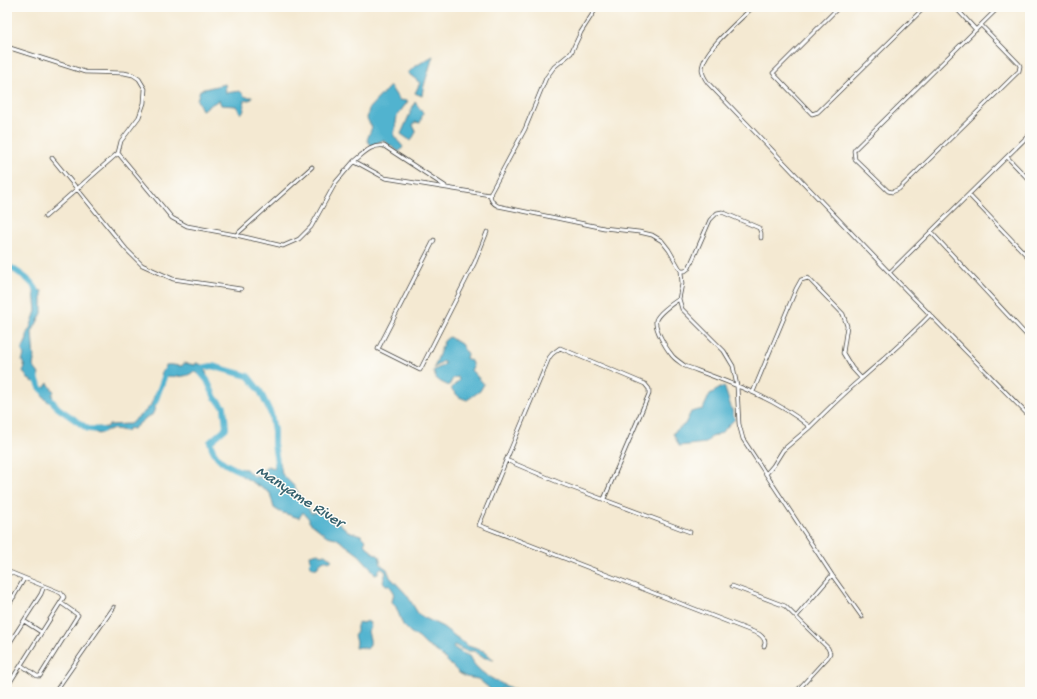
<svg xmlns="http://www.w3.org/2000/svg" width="1037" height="699" font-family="'Gochi Hand',sans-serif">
  <rect width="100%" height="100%" fill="#fdfcf7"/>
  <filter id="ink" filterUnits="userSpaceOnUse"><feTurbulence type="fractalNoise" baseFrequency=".025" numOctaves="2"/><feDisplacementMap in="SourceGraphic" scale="8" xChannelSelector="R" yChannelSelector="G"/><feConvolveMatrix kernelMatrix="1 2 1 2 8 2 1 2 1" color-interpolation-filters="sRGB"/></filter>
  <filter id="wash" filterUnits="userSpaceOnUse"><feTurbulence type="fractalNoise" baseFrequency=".012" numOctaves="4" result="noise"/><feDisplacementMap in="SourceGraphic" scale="16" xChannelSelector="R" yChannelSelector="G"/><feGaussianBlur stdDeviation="0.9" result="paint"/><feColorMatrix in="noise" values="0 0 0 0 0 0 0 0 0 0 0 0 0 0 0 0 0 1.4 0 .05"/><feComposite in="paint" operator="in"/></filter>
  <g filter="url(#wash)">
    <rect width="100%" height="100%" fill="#f4e9d2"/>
    <!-- water -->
    <path fill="#51b3cf" stroke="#366876" d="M 433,56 L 423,89 L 422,96 L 415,93 L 420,83 L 408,73 L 414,67 Z
      M 225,84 L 226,93 L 240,91 L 246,97 L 252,97 L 252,99 L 244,101 L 244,110 L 241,114 L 236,106 L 221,105 L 219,100 L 202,110 L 197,100 L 200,90 Z
      M 390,86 L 399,100 L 408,101 L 397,116 L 394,136 L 403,147 L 399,152 L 383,140 L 372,146 L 367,140 L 372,127 L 367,119 L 369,108 Z
      M 415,102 L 423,113 L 420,123 L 415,122 L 413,125 L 416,132 L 411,141 L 401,134 Z
      M 38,290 L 42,291 L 42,313 L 32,332 L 34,360 L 33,366 L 39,374 L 34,382 L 28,379 L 23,371 L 25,367 L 22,361 L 24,355 L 22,350 L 27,339 L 27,333 L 30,328 L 36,311 L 34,291 Z
      M 449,337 L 461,344 L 467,354 L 466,358 L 471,361 L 473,367 L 471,370 L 484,384 L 480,391 L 467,400 L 459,397 L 451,389 L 459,380 L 458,377 L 453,378 L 449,386 L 437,380 L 433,371 L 445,364 L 443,361 L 434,368 L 444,341 Z
      M 184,363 L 195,365 L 196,363 C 204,364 206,370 207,377 L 205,379 L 202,376 L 194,371 C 187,379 172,376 162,376 L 161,372 L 164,370 L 166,365 C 172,364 176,366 182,366 Z
      M 48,383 L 54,392 L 52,394 L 53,400 L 56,404 L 53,405 L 46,400 L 42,395 L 42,391 Z
      M 724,386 L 735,419 L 721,433 L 711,437 L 706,443 L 679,446 L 673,433 L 685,424 L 691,412 L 703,409 L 710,394 Z
      M 159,395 L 159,398 L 157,398 C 155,405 156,408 152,415 L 147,417 L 133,429 L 129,428 L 127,431 C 120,431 116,428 111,429 C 106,430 102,433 98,434 L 93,431 L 95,428 L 99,427 L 101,428 L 107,427 L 109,425 L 130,424 C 141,413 151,411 154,396 Z
      M 276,462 L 280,462 L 282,474 L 294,486 L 311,513 L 319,512 L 321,510 L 327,513 L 329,520 L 333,523 L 338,522 L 348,531 L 361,535 L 366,540 L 364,543 L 372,552 L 379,556 L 381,565 L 387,569 L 390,577 L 407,595 L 419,615 L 443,627 L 468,646 L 484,651 L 494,660 L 482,657 L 474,651 L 466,651 L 454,645 L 453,647 L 462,653 L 469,656 C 480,677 499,681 518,692 L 511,692 L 501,688 L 500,690 L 501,692 L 492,692 L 488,687 L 478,679 L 466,677 L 459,673 L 439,653 L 426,645 L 419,638 L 410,632 L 403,625 L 396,607 L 392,602 L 394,592 L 389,585 L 386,585 L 383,582 L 386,572 L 381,568 L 378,571 L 378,574 L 375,575 L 371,568 L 359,555 L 336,538 L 327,536 L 309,522 L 309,519 L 303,512 L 299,518 L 280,512 L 274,508 L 270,493 L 239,474 L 241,469 L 246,469 L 253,476 L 265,478 L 266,475 L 264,470 L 267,466 L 274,468 Z
      M 318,553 L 321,555 L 325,554 L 332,560 L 329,562 L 326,560 L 322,561 L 317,568 L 313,568 L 309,563 L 311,561 L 310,555 Z
      M 367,621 L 370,623 L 371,627 L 368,631 C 369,637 373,644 367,649 L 361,647 L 355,648 L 356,642 L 354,636 L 357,632 C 357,628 356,626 359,622 L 362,623 Z"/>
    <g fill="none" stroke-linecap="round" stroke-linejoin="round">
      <!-- river -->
      <path stroke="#51b3cf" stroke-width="6" d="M 7,265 C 17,272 38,283 38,296
        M 196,369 L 212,366 L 248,376 L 260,391 L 271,414 L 274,431 L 274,444 L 278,468
        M 33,372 L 40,387 L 58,408 L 88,429 L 102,430
        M 201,373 L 207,380 L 215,398 L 224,407 L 226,428 L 210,442 C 215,462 229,466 246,474
        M 155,402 L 166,372 L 169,371"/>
    </g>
  </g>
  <g filter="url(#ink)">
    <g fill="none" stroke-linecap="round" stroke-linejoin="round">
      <!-- minor casing -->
      <g stroke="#3c3b37" stroke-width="4.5">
        <path id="minor" d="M 597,7 L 581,32 L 571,53 L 554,67 L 546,78 L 525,129 L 491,192 C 489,199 492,203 498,206 L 604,228 L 639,232 L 652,235 L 662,241 L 669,250 L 681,271 L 682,284 L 679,299 L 682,309 L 724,351 L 733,366 L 737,386 L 739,424 L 743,439 L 832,575 L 862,617
          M 753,7 C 740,20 703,50 702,69 C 702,74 705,79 708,83 L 905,289 L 1030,417
          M 839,7 L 773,73 L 812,114 L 818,112 L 925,7
          M 955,7 L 976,30
          M 981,25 L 1019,64 L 1020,66 L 1019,71 L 899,189 L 892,192 L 888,191 L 855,159 L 854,151 L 855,149 L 999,7
          M 7,47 L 85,72 L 124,73 L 133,75 L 139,79 L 145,89 L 144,103 L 139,117 L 121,141 L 118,153 L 172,218 L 187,226 L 236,235 L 283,246 L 299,239 L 311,227 L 336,182 L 354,161 L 385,178 L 490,195
          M 1007,157 L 1030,181
          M 52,158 L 126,249 L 142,265 L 173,279 L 241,289
          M 354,161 C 363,154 371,144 384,146 L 445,186
          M 969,195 L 1030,259
          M 45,217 L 118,153
          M 931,232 L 1030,339
          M 236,235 L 312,167
          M 434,240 L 378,349 L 420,370 L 475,262 L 487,232
          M 681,271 L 685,271 L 689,268 L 710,220 L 717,213 L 722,212 L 759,228 L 761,233 L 761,238
          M 890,272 L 1030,134
          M 679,299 C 672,304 659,312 656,320 C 654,328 666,348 671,354 C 674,359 680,362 685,366 C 728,382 774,397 810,427 C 827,410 844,393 862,378 C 886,357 908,338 930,315
          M 753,392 L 796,289 L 801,280 L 808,278 L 843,314 L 847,326 L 843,353 L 852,368 L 861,378
          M 506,460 L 565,485 L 690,532
          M 766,474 L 773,466 L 783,450 L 810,427
          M 604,499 L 649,394 L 649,389 L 645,384 L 560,348 L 552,354 L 549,358 L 479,525 L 759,634 C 763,637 767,641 764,646
          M 7,571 L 61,593 L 64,597 L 7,687
          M 732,586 L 785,606 L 796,617
          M 7,593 L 14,597
          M 7,608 L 24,579
          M 24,621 L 41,632
          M 7,647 L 41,594 L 44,586
          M 21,665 L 37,676 L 40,676 L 78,615 L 61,603
          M 55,692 L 114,607
          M 796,692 L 828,657 L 830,653 L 828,648 L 796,617 L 832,575"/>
      </g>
      <!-- minor -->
      <use href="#minor" stroke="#fff" stroke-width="3"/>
    </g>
  </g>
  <g text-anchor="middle" stroke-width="3" stroke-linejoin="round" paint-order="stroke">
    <!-- water labels -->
    <g font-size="16" font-style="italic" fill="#34606d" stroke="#fdfcf7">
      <text transform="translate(301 495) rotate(33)" y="6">Manyame River</text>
    </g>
  </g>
  <!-- margin -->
  <rect width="1037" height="699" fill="none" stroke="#fdfcf7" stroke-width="24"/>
</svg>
